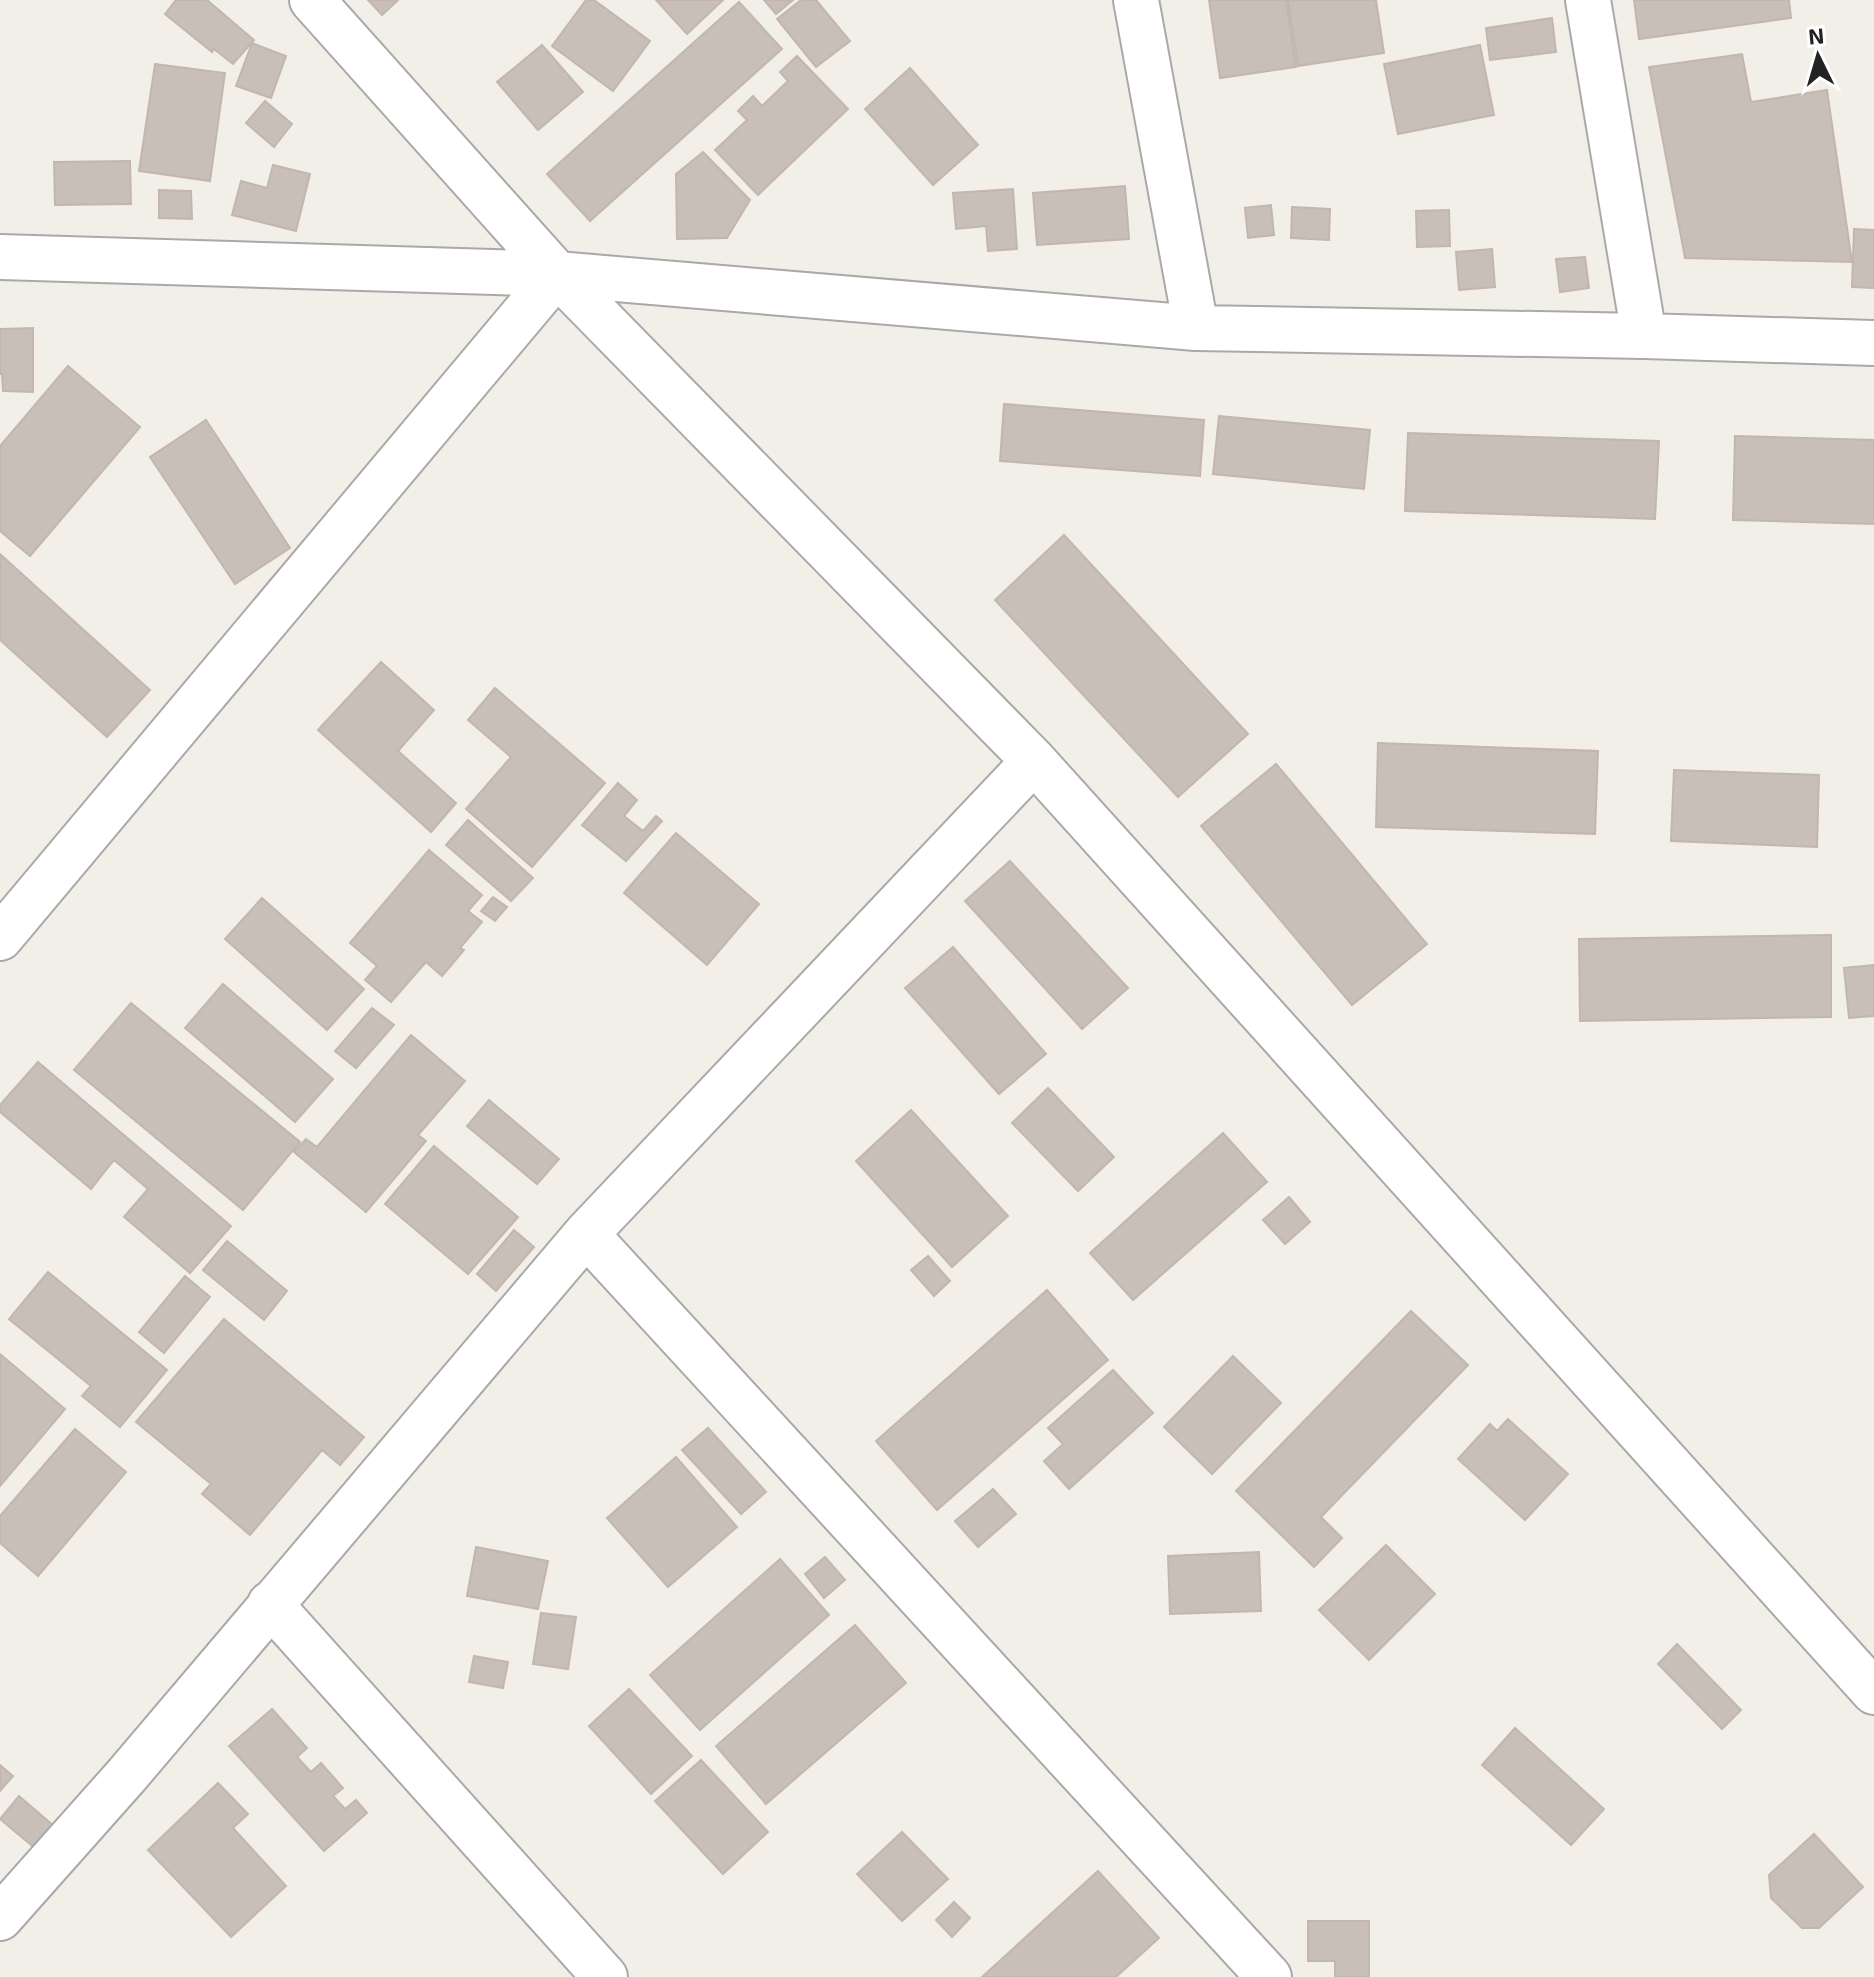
<svg xmlns="http://www.w3.org/2000/svg" width="1874" height="1977" font-family="'Exo 2',sans-serif">
  <rect width="100%" height="100%" fill="#f2efe9"/>
  <!-- building -->
  <path fill="#c7bfb8" stroke="#c4b6ab" stroke-width="2" d="M 176,0 L 207,0 L 254,40 L 233,64 L 214,49 L 212,52 L 165,14 Z
    M 368,0 L 398,0 L 382,15 Z
    M 586,0 L 594,0 L 650,41 L 613,91 L 552,46 Z
    M 656,0 L 723,0 L 687,34 Z
    M 764,0 L 793,0 L 776,14 Z
    M 801,0 L 816,0 L 850,41 L 816,67 L 777,19 Z
    M 1209,0 L 1286,0 L 1296,67 L 1220,78 Z
    M 1288,0 L 1376,0 L 1384,53 L 1298,66 Z
    M 1634,0 L 1789,0 L 1791,18 L 1639,39 Z
    M 739,2 L 782,49 L 590,221 L 547,174 Z
    M 1552,18 L 1556,52 L 1490,60 L 1486,28 Z
    M 252,43 L 286,56 L 271,98 L 236,86 Z
    M 542,45 L 583,92 L 538,130 L 497,82 Z
    M 1480,45 L 1494,115 L 1398,134 L 1384,64 Z
    M 1742,54 L 1751,102 L 1827,90 L 1852,262 L 1685,258 L 1649,67 Z
    M 797,56 L 848,109 L 758,195 L 715,150 L 747,120 L 738,111 L 753,96 L 762,106 L 788,81 L 780,72 Z
    M 155,64 L 225,73 L 210,181 L 139,171 Z
    M 910,68 L 978,145 L 933,185 L 865,109 Z
    M 265,101 L 292,124 L 274,147 L 246,123 Z
    M 703,152 L 750,200 L 727,238 L 677,239 L 676,174 Z
    M 130,161 L 131,204 L 55,205 L 54,162 Z
    M 273,165 L 310,174 L 296,231 L 232,215 L 241,181 L 267,188 Z
    M 1125,186 L 1129,239 L 1037,245 L 1033,193 Z
    M 1013,189 L 1017,249 L 988,251 L 986,226 L 956,229 L 953,193 Z
    M 159,190 L 191,191 L 192,219 L 159,218 Z
    M 1271,205 L 1274,235 L 1248,238 L 1245,208 Z
    M 1292,207 L 1330,209 L 1329,240 L 1291,238 Z
    M 1449,210 L 1450,246 L 1417,247 L 1416,211 Z
    M 1854,229 L 1874,230 L 1874,288 L 1852,287 Z
    M 1492,249 L 1495,287 L 1459,290 L 1456,252 Z
    M 1585,257 L 1589,288 L 1560,292 L 1556,259 Z
    M 33,328 L 33,392 L 3,391 L 2,374 L 0,374 L 0,329 Z
    M 68,366 L 140,427 L 30,556 L 0,531 L 0,446 Z
    M 1004,404 L 1204,420 L 1200,476 L 1000,461 Z
    M 1219,416 L 1370,430 L 1364,489 L 1213,474 Z
    M 206,420 L 290,548 L 235,584 L 150,457 Z
    M 1408,433 L 1659,441 L 1655,519 L 1405,511 Z
    M 1735,436 L 1874,440 L 1874,524 L 1733,520 Z
    M 1064,535 L 1248,734 L 1178,797 L 995,600 Z
    M 0,554 L 150,690 L 107,737 L 0,640 Z
    M 381,662 L 434,710 L 398,751 L 456,803 L 431,832 L 318,730 Z
    M 495,688 L 605,783 L 532,867 L 466,809 L 511,757 L 468,720 Z
    M 1378,743 L 1598,751 L 1595,834 L 1376,827 Z
    M 1276,764 L 1427,944 L 1352,1005 L 1201,826 Z
    M 1674,770 L 1819,775 L 1817,847 L 1671,841 Z
    M 618,783 L 637,800 L 624,816 L 643,831 L 656,816 L 662,821 L 626,861 L 582,825 Z
    M 468,820 L 533,878 L 511,901 L 446,845 Z
    M 676,833 L 759,904 L 707,965 L 624,893 Z
    M 429,850 L 482,895 L 468,911 L 482,922 L 460,948 L 464,950 L 442,976 L 426,962 L 391,1002 L 365,980 L 377,966 L 350,943 Z
    M 1010,861 L 1128,988 L 1082,1029 L 965,901 Z
    M 493,897 L 507,907 L 495,921 L 481,911 Z
    M 262,898 L 364,989 L 327,1030 L 225,939 Z
    M 1831,935 L 1831,1017 L 1580,1021 L 1579,939 Z
    M 953,947 L 1046,1054 L 999,1094 L 905,988 Z
    M 1874,965 L 1874,1016 L 1849,1018 L 1844,968 Z
    M 223,984 L 333,1079 L 295,1122 L 185,1028 Z
    M 131,1003 L 300,1142 L 243,1210 L 74,1070 Z
    M 372,1008 L 394,1025 L 356,1068 L 335,1051 Z
    M 411,1035 L 465,1081 L 418,1135 L 426,1141 L 366,1212 L 294,1152 L 306,1139 L 317,1147 Z
    M 38,1062 L 231,1226 L 190,1273 L 124,1217 L 148,1189 L 114,1160 L 91,1189 L 0,1112 L 0,1105 Z
    M 1048,1088 L 1114,1157 L 1078,1191 L 1012,1123 Z
    M 489,1100 L 559,1159 L 537,1184 L 467,1126 Z
    M 911,1110 L 1008,1216 L 952,1267 L 856,1161 Z
    M 1223,1133 L 1267,1182 L 1133,1300 L 1090,1253 Z
    M 434,1146 L 518,1217 L 468,1274 L 385,1204 Z
    M 1289,1197 L 1310,1222 L 1285,1244 L 1263,1220 Z
    M 514,1230 L 534,1247 L 496,1291 L 477,1274 Z
    M 227,1241 L 287,1291 L 264,1320 L 203,1270 Z
    M 928,1256 L 950,1281 L 934,1296 L 911,1270 Z
    M 48,1272 L 167,1370 L 120,1427 L 82,1396 L 91,1386 L 9,1319 Z
    M 185,1276 L 210,1297 L 164,1353 L 139,1332 Z
    M 1047,1290 L 1108,1360 L 937,1510 L 876,1441 Z
    M 1411,1311 L 1468,1365 L 1321,1517 L 1342,1538 L 1314,1567 L 1236,1491 Z
    M 224,1319 L 364,1437 L 340,1465 L 322,1450 L 250,1535 L 202,1494 L 211,1484 L 136,1422 Z
    M 0,1354 L 65,1409 L 0,1486 Z
    M 1233,1356 L 1281,1403 L 1212,1474 L 1164,1427 Z
    M 1113,1370 L 1153,1413 L 1069,1489 L 1044,1461 L 1063,1444 L 1048,1428 Z
    M 1508,1419 L 1568,1474 L 1525,1520 L 1458,1459 L 1490,1424 L 1497,1431 Z
    M 708,1428 L 766,1492 L 741,1514 L 682,1450 Z
    M 75,1429 L 126,1472 L 38,1576 L 0,1543 L 0,1516 Z
    M 676,1457 L 737,1527 L 668,1587 L 607,1518 Z
    M 993,1489 L 1016,1514 L 978,1547 L 955,1521 Z
    M 1386,1545 L 1435,1594 L 1369,1660 L 1319,1610 Z
    M 476,1547 L 548,1561 L 538,1609 L 467,1596 Z
    M 1259,1552 L 1261,1611 L 1170,1614 L 1168,1556 Z
    M 825,1557 L 845,1580 L 824,1598 L 805,1574 Z
    M 780,1559 L 829,1615 L 700,1730 L 650,1675 Z
    M 541,1613 L 576,1617 L 568,1669 L 533,1664 Z
    M 855,1625 L 906,1683 L 766,1804 L 716,1746 Z
    M 1677,1644 L 1741,1710 L 1722,1729 L 1658,1664 Z
    M 474,1656 L 508,1662 L 503,1688 L 469,1682 Z
    M 629,1689 L 692,1756 L 651,1794 L 589,1726 Z
    M 272,1709 L 307,1748 L 297,1757 L 311,1772 L 321,1763 L 343,1788 L 333,1796 L 345,1809 L 356,1800 L 367,1813 L 324,1851 L 229,1746 Z
    M 1515,1728 L 1604,1809 L 1571,1845 L 1482,1765 Z
    M 701,1760 L 768,1832 L 723,1874 L 655,1801 Z
    M 0,1765 L 13,1776 L 0,1791 Z
    M 218,1783 L 248,1814 L 233,1828 L 286,1886 L 231,1937 L 148,1850 Z
    M 19,1796 L 61,1832 L 42,1854 L 0,1819 Z
    M 902,1832 L 948,1879 L 902,1921 L 857,1874 Z
    M 1814,1834 L 1863,1887 L 1819,1928 L 1802,1928 L 1771,1898 L 1769,1875 Z
    M 1098,1871 L 1159,1938 L 1116,1977 L 982,1977 Z
    M 954,1902 L 970,1918 L 952,1937 L 936,1920 Z
    M 1308,1921 L 1369,1921 L 1369,1977 L 1335,1977 L 1335,1961 L 1308,1961 Z"/>
  <g fill="none" stroke-linecap="round" stroke-linejoin="round">
    <!-- street casing -->
    <g stroke="#a9a9a9" stroke-width="48">
      <path id="street" d="M 312,0 L 557,274 L 1034,761 L 1874,1692
        M 1136,0 L 1196,328
        M 1588,0 L 1644,336
        M 0,257 L 557,274 L 1196,328 L 1644,336 L 1874,343
        M 0,938 L 557,274
        M 586,1234 L 1269,1977
        M 270,1604 L 605,1977
        M 0,1918 L 127,1775 L 586,1234 L 1034,761"/>
    </g>
    <!-- street -->
    <use href="#street" stroke="#fff" stroke-width="44"/>
  </g>
  <!-- north arrow -->
  <g transform="translate(1818 56) rotate(355)" stroke="#ffffff" stroke-width="6" paint-order="stroke">
  <path d="M0-6L14 30L0 20L-14 30Z" fill="#222222"/>
  <text y="-12" font-size="22" font-weight="bold" text-anchor="middle" fill="#222222">N</text>
  </g>
</svg>
